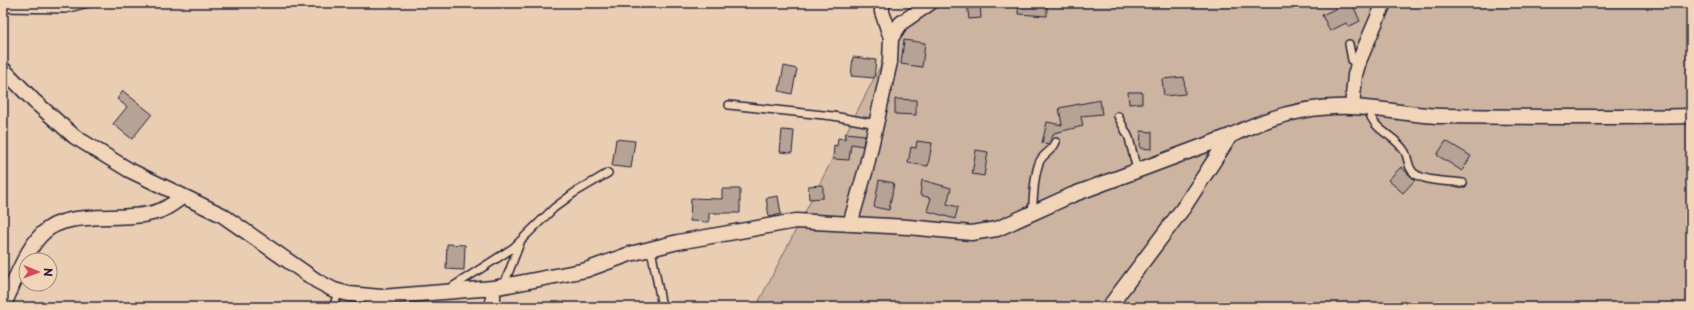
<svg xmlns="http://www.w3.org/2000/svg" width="1694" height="310" font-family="'Playpen Sans',sans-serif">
  <rect width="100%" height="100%" fill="#eaceb3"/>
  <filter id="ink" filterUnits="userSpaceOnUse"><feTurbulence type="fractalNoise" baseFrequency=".025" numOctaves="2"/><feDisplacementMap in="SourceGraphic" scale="8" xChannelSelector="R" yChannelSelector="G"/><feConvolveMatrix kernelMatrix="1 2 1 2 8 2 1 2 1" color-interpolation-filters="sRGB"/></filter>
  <g filter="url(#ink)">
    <!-- green -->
    <path fill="#ccb4a1" stroke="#776b6e" d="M 913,3 L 1691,3 L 1691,307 L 756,307 Z"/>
    <!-- building -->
    <path fill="#b7a395" stroke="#22223b" d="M 967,3 L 980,3 L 981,18 L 969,19 Z
      M 1019,3 L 1047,3 L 1047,16 L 1018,14 Z
      M 1348,3 L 1352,3 L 1360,21 L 1348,27 L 1346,23 L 1330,31 L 1322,15 Z
      M 904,40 L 925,43 L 922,67 L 901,64 Z
      M 853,57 L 876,60 L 874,78 L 851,76 Z
      M 784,66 L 797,69 L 792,94 L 779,91 Z
      M 1184,77 L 1185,94 L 1164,96 L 1162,79 Z
      M 123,91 L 152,114 L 132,139 L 113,124 L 127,107 L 117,99 Z
      M 1128,92 L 1142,92 L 1142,103 L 1129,104 Z
      M 895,99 L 916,100 L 916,115 L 895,114 Z
      M 1100,100 L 1102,114 L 1081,116 L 1083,126 L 1054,133 L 1048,145 L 1042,143 L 1047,122 L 1062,125 L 1059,108 Z
      M 782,130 L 794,131 L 792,153 L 780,152 Z
      M 1141,131 L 1152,132 L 1152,149 L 1140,148 Z
      M 846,133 L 865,135 L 863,146 L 851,144 L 849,160 L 833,159 L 834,145 L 837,146 L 838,138 L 845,139 Z
      M 616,139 L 635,141 L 631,168 L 612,166 Z
      M 917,141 L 932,143 L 928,166 L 908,163 L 911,147 L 916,148 Z
      M 1446,141 L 1471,156 L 1462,171 L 1437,155 Z
      M 976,150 L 988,152 L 984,176 L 972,174 Z
      M 1401,167 L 1415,180 L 1403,193 L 1388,180 Z
      M 879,180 L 894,183 L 889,210 L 874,207 Z
      M 922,180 L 951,188 L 947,204 L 958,207 L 955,219 L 927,211 L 931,198 L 920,195 Z
      M 823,185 L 823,198 L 809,199 L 808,186 Z
      M 722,189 L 740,189 L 740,213 L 709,213 L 709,222 L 690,221 L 691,198 L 722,199 Z
      M 778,196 L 781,214 L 769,217 L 766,198 Z
      M 447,244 L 465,245 L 464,270 L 446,269 Z"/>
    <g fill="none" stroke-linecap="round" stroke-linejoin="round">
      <!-- lane casing -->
      <g stroke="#22223b" stroke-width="10">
        <path id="lane" d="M 3,8 L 65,9 L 88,3
          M 1349,44 L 1352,60 L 1357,68
          M 729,105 L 833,116 L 877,124
          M 1368,109 C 1375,134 1394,133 1405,152 C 1409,159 1407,168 1415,174 C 1428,182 1449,181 1463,183
          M 1118,116 L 1129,138 L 1137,170
          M 1032,213 C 1034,198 1033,178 1039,163 C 1042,154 1053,151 1056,142
          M 651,249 L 662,307
          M 503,287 L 520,243
          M 449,289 L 513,248 L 554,208 L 574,193 L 608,173
          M 333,307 L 339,291"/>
      </g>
      <!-- street casing -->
      <g stroke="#22223b" stroke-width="17">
        <path id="street" d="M 891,38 L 901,23 L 930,3
          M 3,69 L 34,101 L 75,137 L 129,170 L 222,215 L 317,281 L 334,290 L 349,294 L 381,297 L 493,288 L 586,270 L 630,254 L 678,242 L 796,221 L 908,227 L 971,233 L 997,229 L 1072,195 L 1230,136 C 1268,117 1310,105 1352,107 C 1382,108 1410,115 1440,116 C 1524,117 1607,118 1691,116
          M 1352,107 L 1355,75 L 1359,61 L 1384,3
          M 850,224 L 866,169 L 890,62 L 891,38 L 882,12 L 882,3
          M 3,307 C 13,285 25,251 42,234 C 68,207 124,224 159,211 C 168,208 175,202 182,197
          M 493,307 L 493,288
          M 1109,307 L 1184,207 L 1230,136"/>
      </g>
      <!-- lane -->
      <use href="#lane" stroke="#f2d5b8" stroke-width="7"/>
      <!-- street -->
      <use href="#street" stroke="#f2d5b8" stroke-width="14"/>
    </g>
  </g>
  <!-- margin -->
  <rect width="1694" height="310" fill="none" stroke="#f2d5b8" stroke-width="16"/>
  <rect x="8" y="8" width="1678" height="294" fill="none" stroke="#22223b" stroke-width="1.5" filter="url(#ink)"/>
  <!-- north arrow -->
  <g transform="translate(38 272) rotate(91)"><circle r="19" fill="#f2d5b8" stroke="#9f8d86"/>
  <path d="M0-3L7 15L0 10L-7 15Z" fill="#d1495b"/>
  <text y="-6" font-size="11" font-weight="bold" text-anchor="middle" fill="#22223b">N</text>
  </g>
</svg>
